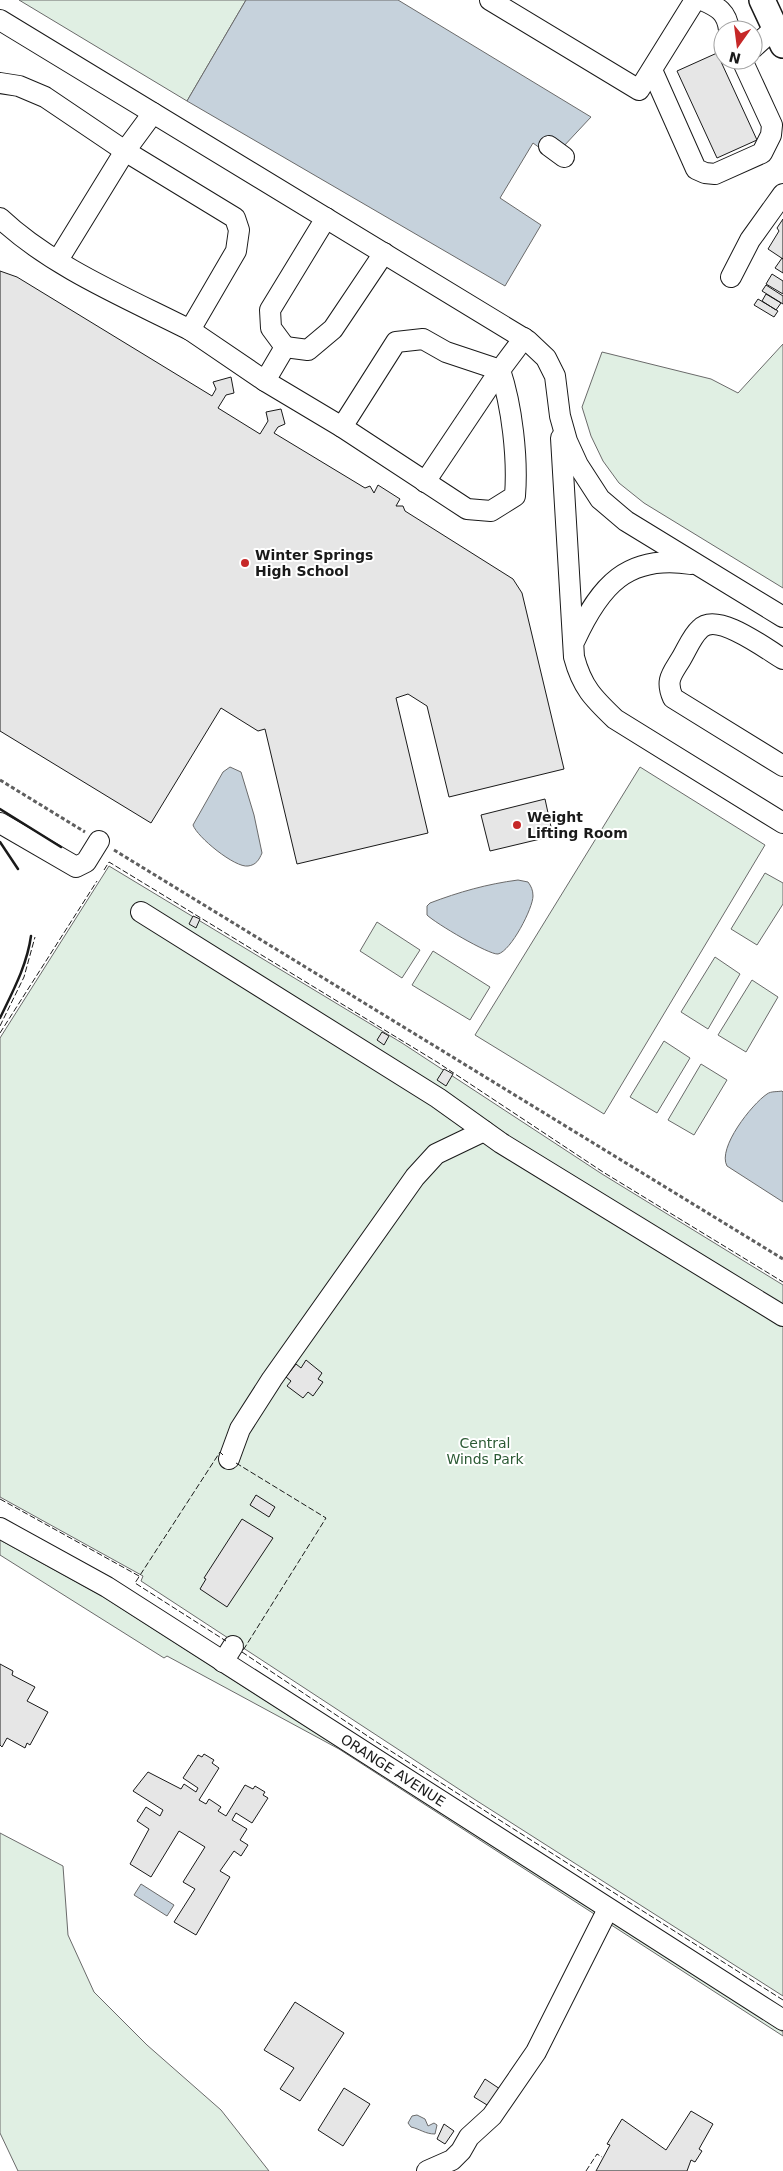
<svg xmlns="http://www.w3.org/2000/svg" width="783" height="2171" font-family="'DejaVu Sans',sans-serif">
  <rect width="100%" height="100%" fill="#fff"/>
  <!-- green -->
  <path fill="#e0efe3" stroke="#6a6a6a" d="M 19,0 L 246,0 L 187,101 Z
    M 783,344 L 783,588 L 644,503 L 619,483 L 603,461 L 591,436 L 582,407 L 602,352 L 711,379 L 738,393 Z
    M 640,767 L 765,845 L 604,1114 L 475,1035 Z
    M 109,866 L 402,1043 L 602,1174 L 783,1285 L 783,1996 L 474,1799 L 141,1581 L 143,1576 L 0,1497 L 0,1038 Z
    M 765,873 L 783,883 L 783,904 L 757,945 L 731,929 Z
    M 377,922 L 420,950 L 402,978 L 360,951 Z
    M 433,951 L 490,987 L 470,1020 L 412,985 Z
    M 715,957 L 740,974 L 708,1029 L 681,1012 Z
    M 752,980 L 778,997 L 746,1052 L 718,1035 Z
    M 664,1041 L 690,1058 L 657,1113 L 630,1097 Z
    M 701,1064 L 727,1080 L 694,1135 L 668,1120 Z
    M 0,1540 L 102,1596 L 783,2032 L 783,2036 L 339,1749 L 167,1656 L 164,1658 L 0,1555 Z
    M 0,1833 L 63,1866 L 68,1935 L 94,1992 L 147,2045 L 221,2110 L 269,2171 L 18,2171 L 0,2133 Z"/>
  <!-- water -->
  <path fill="#c6d2dc" stroke="#6a6a6a" d="M 246,0 L 398,0 L 591,117 L 562,148 L 544,151 L 533,143 L 500,198 L 541,225 L 505,286 L 187,101 Z
    M 230,767 L 241,772 L 254,815 L 262,853 C 259,860 256,865 248,866 C 235,868 197,837 193,825 L 223,772 Z
    M 518,880 L 528,882 C 531,886 533,890 533,896 C 533,908 511,951 498,954 C 489,955 435,923 427,915 L 427,906 L 430,903 C 459,892 487,884 518,880 Z
    M 782,1091 L 783,1092 L 783,1202 L 727,1166 C 717,1148 752,1104 767,1094 C 771,1091 777,1092 782,1091 Z
    M 141,1884 L 174,1905 L 167,1916 L 134,1895 Z
    M 417,2115 L 425,2119 L 428,2126 L 434,2123 L 437,2125 L 435,2134 C 425,2134 420,2129 411,2127 L 408,2123 L 412,2116 Z"/>
  <!-- building -->
  <path fill="#e6e6e6" stroke="#1a1a1a" d="M 717,53 L 757,140 L 717,158 L 677,71 Z
    M 783,219 L 783,259 L 768,249 L 779,231 L 777,228 Z
    M 782,258 L 783,259 L 783,273 L 775,268 Z
    M 0,271 L 17,277 L 212,396 L 216,389 L 213,382 L 231,377 L 234,393 L 226,395 L 218,408 L 260,434 L 268,421 L 266,412 L 281,409 L 285,424 L 278,427 L 274,433 L 365,488 L 370,486 L 374,493 L 378,485 L 400,499 L 396,506 L 403,506 L 405,511 L 513,579 L 522,593 L 564,769 L 449,797 L 427,706 L 408,694 L 396,698 L 428,833 L 297,864 L 265,729 L 258,731 L 221,708 L 151,823 L 0,731 Z
    M 772,274 L 783,281 L 783,294 L 766,284 Z
    M 766,285 L 783,296 L 783,304 L 762,291 Z
    M 766,294 L 781,303 L 776,310 L 762,301 Z
    M 758,299 L 778,311 L 774,317 L 754,305 Z
    M 545,799 L 553,836 L 490,851 L 481,815 Z
    M 193,916 L 200,919 L 196,928 L 189,924 Z
    M 382,1032 L 389,1036 L 384,1045 L 377,1040 Z
    M 444,1069 L 453,1074 L 446,1086 L 437,1080 Z
    M 306,1360 L 322,1373 L 318,1379 L 323,1382 L 313,1396 L 308,1392 L 303,1398 L 287,1386 L 291,1381 L 286,1377 L 296,1364 L 301,1368 Z
    M 256,1495 L 275,1507 L 269,1517 L 250,1505 Z
    M 242,1519 L 273,1538 L 227,1607 L 200,1589 L 206,1579 L 204,1578 Z
    M 0,1664 L 13,1671 L 12,1675 L 35,1687 L 27,1701 L 48,1712 L 30,1745 L 27,1743 L 25,1748 L 7,1738 L 2,1747 L 0,1745 Z
    M 204,1754 L 214,1760 L 212,1763 L 219,1768 L 199,1800 L 206,1804 L 209,1799 L 221,1807 L 218,1811 L 226,1816 L 245,1785 L 253,1789 L 255,1786 L 265,1792 L 263,1795 L 268,1798 L 252,1823 L 236,1813 L 232,1820 L 247,1829 L 240,1840 L 248,1845 L 241,1856 L 234,1851 L 220,1871 L 230,1877 L 196,1935 L 174,1922 L 195,1889 L 183,1882 L 205,1847 L 179,1831 L 151,1877 L 130,1864 L 149,1829 L 137,1821 L 146,1807 L 160,1816 L 163,1810 L 133,1791 L 148,1772 L 181,1789 L 184,1784 L 196,1792 L 198,1788 L 183,1778 L 198,1755 L 202,1757 Z
    M 295,2002 L 344,2033 L 300,2101 L 280,2089 L 294,2068 L 264,2050 Z
    M 485,2079 L 503,2091 L 492,2108 L 474,2097 Z
    M 344,2088 L 370,2104 L 343,2146 L 318,2130 Z
    M 691,2111 L 713,2124 L 699,2149 L 702,2151 L 695,2162 L 691,2160 L 687,2171 L 596,2171 L 610,2145 L 607,2144 L 622,2119 L 666,2150 Z
    M 444,2124 L 454,2131 L 445,2144 L 437,2139 Z"/>
  <g fill="none" stroke-linecap="round" stroke-linejoin="round">
    <!-- minor casing -->
    <g stroke="#1a1a1a" stroke-width="22">
      <g id="minor">
        <path d="M 490,0 L 639,90 L 695,0"/>
        <path d="M 702,0 C 718,7 727,12 729,30"/>
        <path d="M 0,20 L 528,341 L 546,358 L 555,376 L 560,416 L 567,441 L 578,465 L 600,499 L 626,521 L 783,617"/>
        <path d="M 753,48 L 775,28"/>
        <path d="M 652,70 L 696,169 L 705,173 L 715,174 L 762,153 L 771,135 L 772,125 L 742,60"/>
        <path d="M 0,83 L 19,86 L 45,97 L 125,151 L 235,218 L 239,230 L 236,251 L 190,330 C 127,298 52,267 0,218"/>
        <path d="M 549,146 L 564,157"/>
        <path d="M 58,260 L 125,151 L 153,113"/>
        <path d="M 731,277 L 750,240 L 783,194"/>
        <path d="M 190,330 L 265,381 L 285,347 L 271,328 L 270,310 L 326,218"/>
        <path d="M 285,347 L 308,350 L 333,329 L 384,253"/>
        <path d="M 265,381 L 342,427 L 396,342 L 423,339 L 446,352 L 500,370 L 524,338"/>
        <path d="M 342,427 L 467,509 L 491,511 L 515,496 C 518,458 512,406 500,370"/>
        <path d="M 561,438 L 574,657 C 582,687 593,698 615,719 L 783,823"/>
        <path d="M 425,482 L 500,370"/>
        <path d="M 575,640 C 600,586 627,554 691,564"/>
        <path d="M 783,659 C 766,649 717,611 700,629 C 692,636 687,649 681,659 C 672,674 665,680 673,698 L 783,766"/>
        <path d="M 0,823 L 76,867 L 86,862 L 99,841"/>
        <path d="M 141,912 L 438,1098 L 501,1143 L 783,1316"/>
        <path d="M 229,1459 L 240,1429 L 272,1379 L 415,1177 L 436,1154 L 484,1131"/>
        <path id="s1" d="M 0,1528 L 107,1587 L 783,2020"/>
        <path d="M 223,1662 L 233,1646"/>
        <path d="M 427,2171 L 452,2160 L 461,2151 L 469,2137 L 492,2116 L 536,2052 L 608,1909"/>
      </g>
    </g>
    <!-- major casing -->
    <g stroke="#1a1a1a" stroke-width="28">
      <path id="major" d="M 762,0 L 783,45"/>
    </g>
    <!-- path -->
    <path stroke="#5f5f5f" stroke-width="3" stroke-dasharray="4 2.5" stroke-linecap="butt" d="M 0,780 L 85,832
      M 114,850 L 783,1259"/>
    <!-- minor -->
    <use href="#minor" stroke="#fff" stroke-width="20"/>
    <!-- major -->
    <use href="#major" stroke="#fff" stroke-width="25"/>
    <!-- fence -->
    <path stroke="#1a1a1a" stroke-width="1" stroke-dasharray="6 2.5" stroke-linecap="butt" d="M 104,870 L 109,862 L 437,1062 L 603,1172 L 783,1282
      M 0,1026 L 24,977 L 35,937
      M 0,1033 L 97,881
      M 223,1455 L 220,1452 L 135,1583 L 226,1641
      M 236,1463 L 326,1518 L 242,1652 L 375,1741 L 783,2000
      M 0,1499 L 139,1576
      M 586,2171 L 597,2154 L 602,2157"/>
    <!-- wall -->
    <path stroke="#1a1a1a" stroke-width="2.5" d="M 0,809 L 61,847
      M 0,842 L 18,869
      M 0,1018 C 13,991 27,965 31,936"/>
  </g>
  <!-- markers -->
  <g fill="#c62828" stroke="#fff" stroke-width="2">
    <circle cx="245" cy="563" r="5"/>
    <circle cx="517" cy="825" r="5"/>
  </g>
  <g text-anchor="middle" stroke-width="4" stroke-linejoin="round" paint-order="stroke">
    <!-- poi labels -->
    <g font-size="14" font-weight="bold" fill="#1a1a1a" stroke="#fff" text-anchor="start">
      <text x="255" y="560">Winter Springs<tspan x="255" dy="16">High School</tspan></text>
      <text x="527" y="822">Weight<tspan x="527" dy="16">Lifting Room</tspan></text>
    </g>
    <!-- park labels -->
    <g font-size="14" fill="#2b5a34" stroke="#fff">
      <text x="485" y="1448">Central<tspan x="485" dy="16">Winds Park</tspan></text>
    </g>
    <!-- street labels -->
    <g font-size="14" fill="#1a1a1a" stroke="#fff">
      <text dy="5" stroke="none"><textPath href="#s1" startOffset="462">ORANGE AVENUE</textPath></text>
    </g>
  </g>
  <!-- north arrow -->
  <g transform="translate(738 45) rotate(194)"><circle r="24" fill="#ffffff" stroke="#a3a3a3"/>
  <path d="M0-4L9 19L0 12L-9 19Z" fill="#c62828"/>
  <text y="-8" font-size="14" font-weight="bold" text-anchor="middle" fill="#1a1a1a">N</text>
  </g>
</svg>
